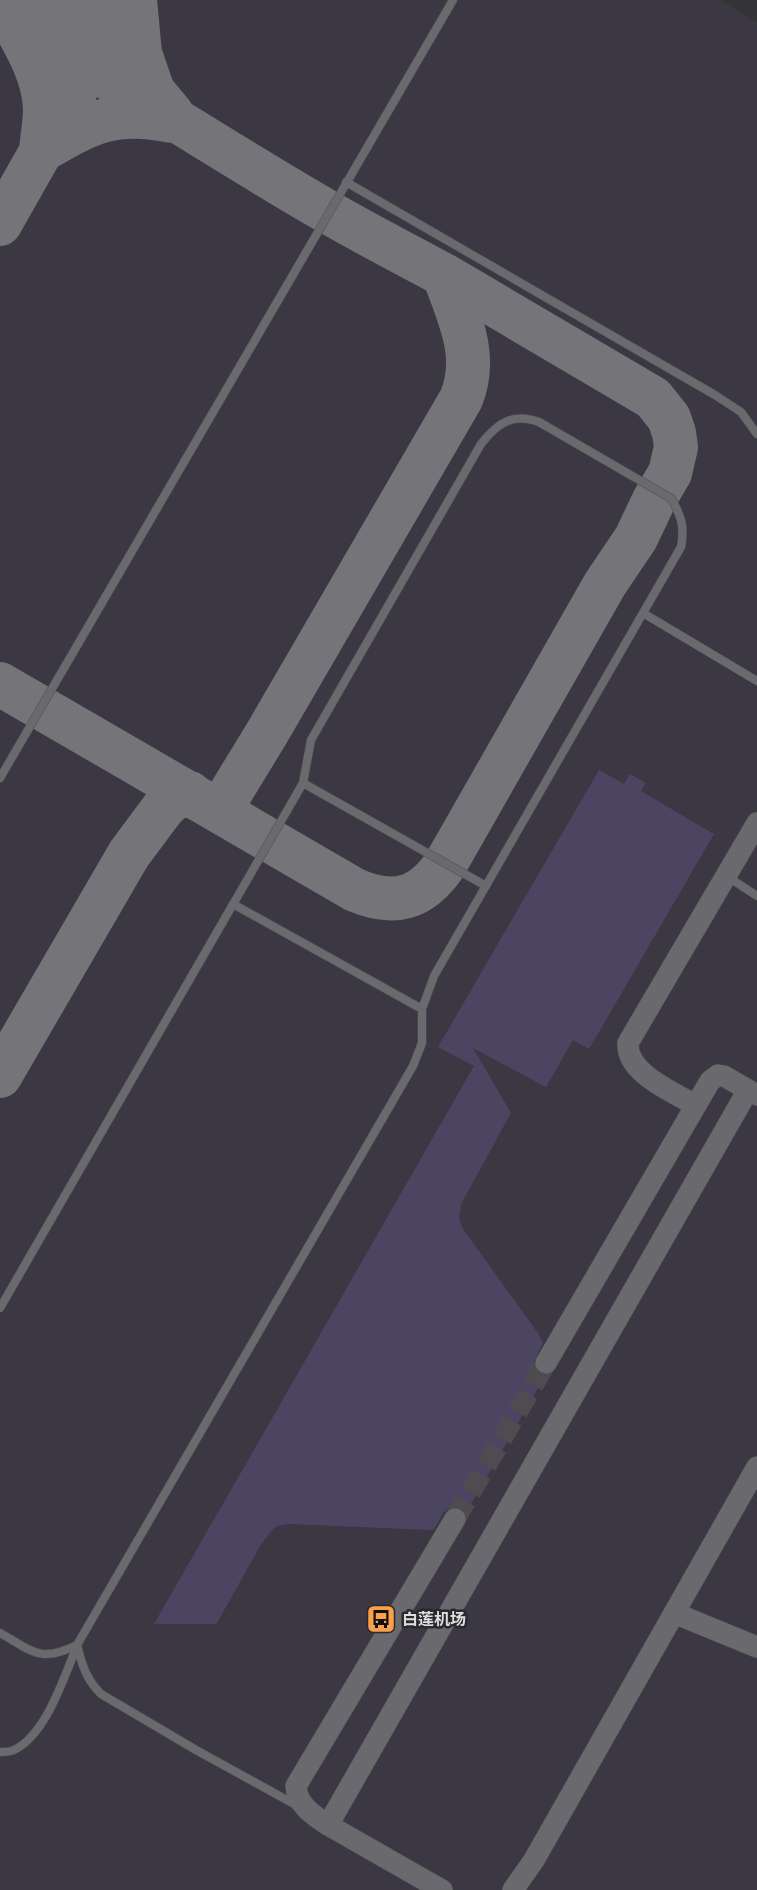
<svg xmlns="http://www.w3.org/2000/svg" width="757" height="1890" font-family="Inter,'Noto Sans SC',sans-serif">
  <rect width="100%" height="100%" fill="#343337"/>
  <!-- built -->
  <path fill="#3b3843" d="M 0,0 L 720,0 L 757,22 L 757,1890 L 0,1890 Z"/>
  <g fill="none" stroke-linecap="round" stroke-linejoin="round">
    <!-- taxiway -->
    <path stroke="#757478" stroke-width="44" d="M 135,0 L 140,53 L 153,91 L 172,114
      M 0,14 C 111,77 217,148 328,212 C 366,234 405,254 444,275 C 459,317 479,356 461,399 L 267,733 L 220,810
      M 12,21 C 27,47 44,77 45,109 C 45,122 42,137 41,151 C 91,122 114,109 172,121
      M 14,21 C 52,23 85,26 117,0
      M 0,224 L 127,0
      M 0,684 L 355,890 C 395,907 422,899 446,863 L 605,584 L 636,538 L 654,500 L 670,473 L 676,447 L 674,433 L 669,418 L 653,398 L 444,275
      M 0,1076 L 129,854 L 164,807 L 173,799 L 190,793"/>
  </g>
  <!-- building -->
  <path fill="#4c4561" d="M 599,770 L 624,784 L 630,774 L 646,783 L 641,791 L 714,834 L 589,1049 L 573,1040 L 546,1087 L 473,1048 L 511,1113 L 461,1204 L 459,1218 L 463,1229 L 538,1333 L 543,1343 L 533,1364 L 535,1370 L 545,1376 L 542,1381 L 470,1506 L 465,1511 L 456,1506 L 449,1508 L 444,1512 L 434,1529 L 430,1530 L 289,1524 L 277,1526 L 272,1530 L 260,1546 L 217,1623 L 213,1624 L 154,1624 L 474,1066 L 438,1047 Z"/>
  <g fill="none" stroke-linecap="round" stroke-linejoin="round">
    <!-- secondary-tunnel -->
    <path stroke="#4e4c50" stroke-width="21" stroke-dasharray="21 10" stroke-linecap="butt" d="M 455,1519 L 546,1363"/>
    <!-- lane casing -->
    <g stroke="#525154" stroke-width="9">
      <path id="lane" d="M 346,182 L 715,395 L 741,412 L 757,434
        M 643,613 L 757,681
        M 0,778 L 453,0
        M 303,783 L 486,886
        M 728,877 L 757,896
        M 233,904 L 422,1009
        M 0,1308 L 303,783 L 311,740 L 481,444 C 498,422 513,413 539,422 L 672,499 C 681,517 685,526 681,547 L 434,976 L 422,1009 L 422,1043 L 413,1066 L 77,1645 C 40,1663 34,1652 0,1633
        M 77,1645 C 82,1665 86,1679 101,1694 L 196,1750 L 296,1805
        M 0,1752 C 5,1752 10,1752 14,1750 C 46,1735 64,1677 77,1646"/>
    </g>
    <!-- secondary casing -->
    <g stroke="#525154" stroke-width="22">
      <path id="secondary" d="M 695,1105 C 673,1092 626,1073 628,1043 L 757,823
        M 546,1363 L 710,1081 L 718,1075 L 724,1076 L 757,1095
        M 674,1613 L 757,1647
        M 328,1825 L 748,1090
        M 442,1890 L 328,1825 C 313,1815 297,1805 296,1786 L 455,1519
        M 513,1890 L 534,1860 L 757,1467"/>
    </g>
    <!-- lane -->
    <use href="#lane" stroke="#6a696e" stroke-width="8"/>
    <!-- secondary -->
    <use href="#secondary" stroke="#6a696e" stroke-width="21"/>
  </g>
  <!-- icons -->
  <defs>
    <g id="bus-square" transform="scale(1.5)"><rect x="-9" y="-9" width="18" height="18" rx="4" fill="#f9a04d" stroke="#2a292d"/><path d="M-5-6H5V4H4V6H2V4H-2V6H-4V4H-5ZM-3.5-4V0h7V-4ZM-3.5 1.2v1.5H-2V1.2ZM2 1.2v1.5H3.5V1.2Z" fill="#111"/></g>
  </defs>
  <g fill-rule="evenodd">
    <use href="#bus-square" x="381" y="1619"/>
  </g>
  <g text-anchor="middle" stroke-width="5" stroke-linejoin="round" paint-order="stroke">
    <!-- poi labels -->
    <g font-size="16" font-weight="bold" fill="#dedde0" stroke="#2a292d" text-anchor="start">
      <text x="402" y="1625">白莲机场</text>
    </g>
  </g>
</svg>
